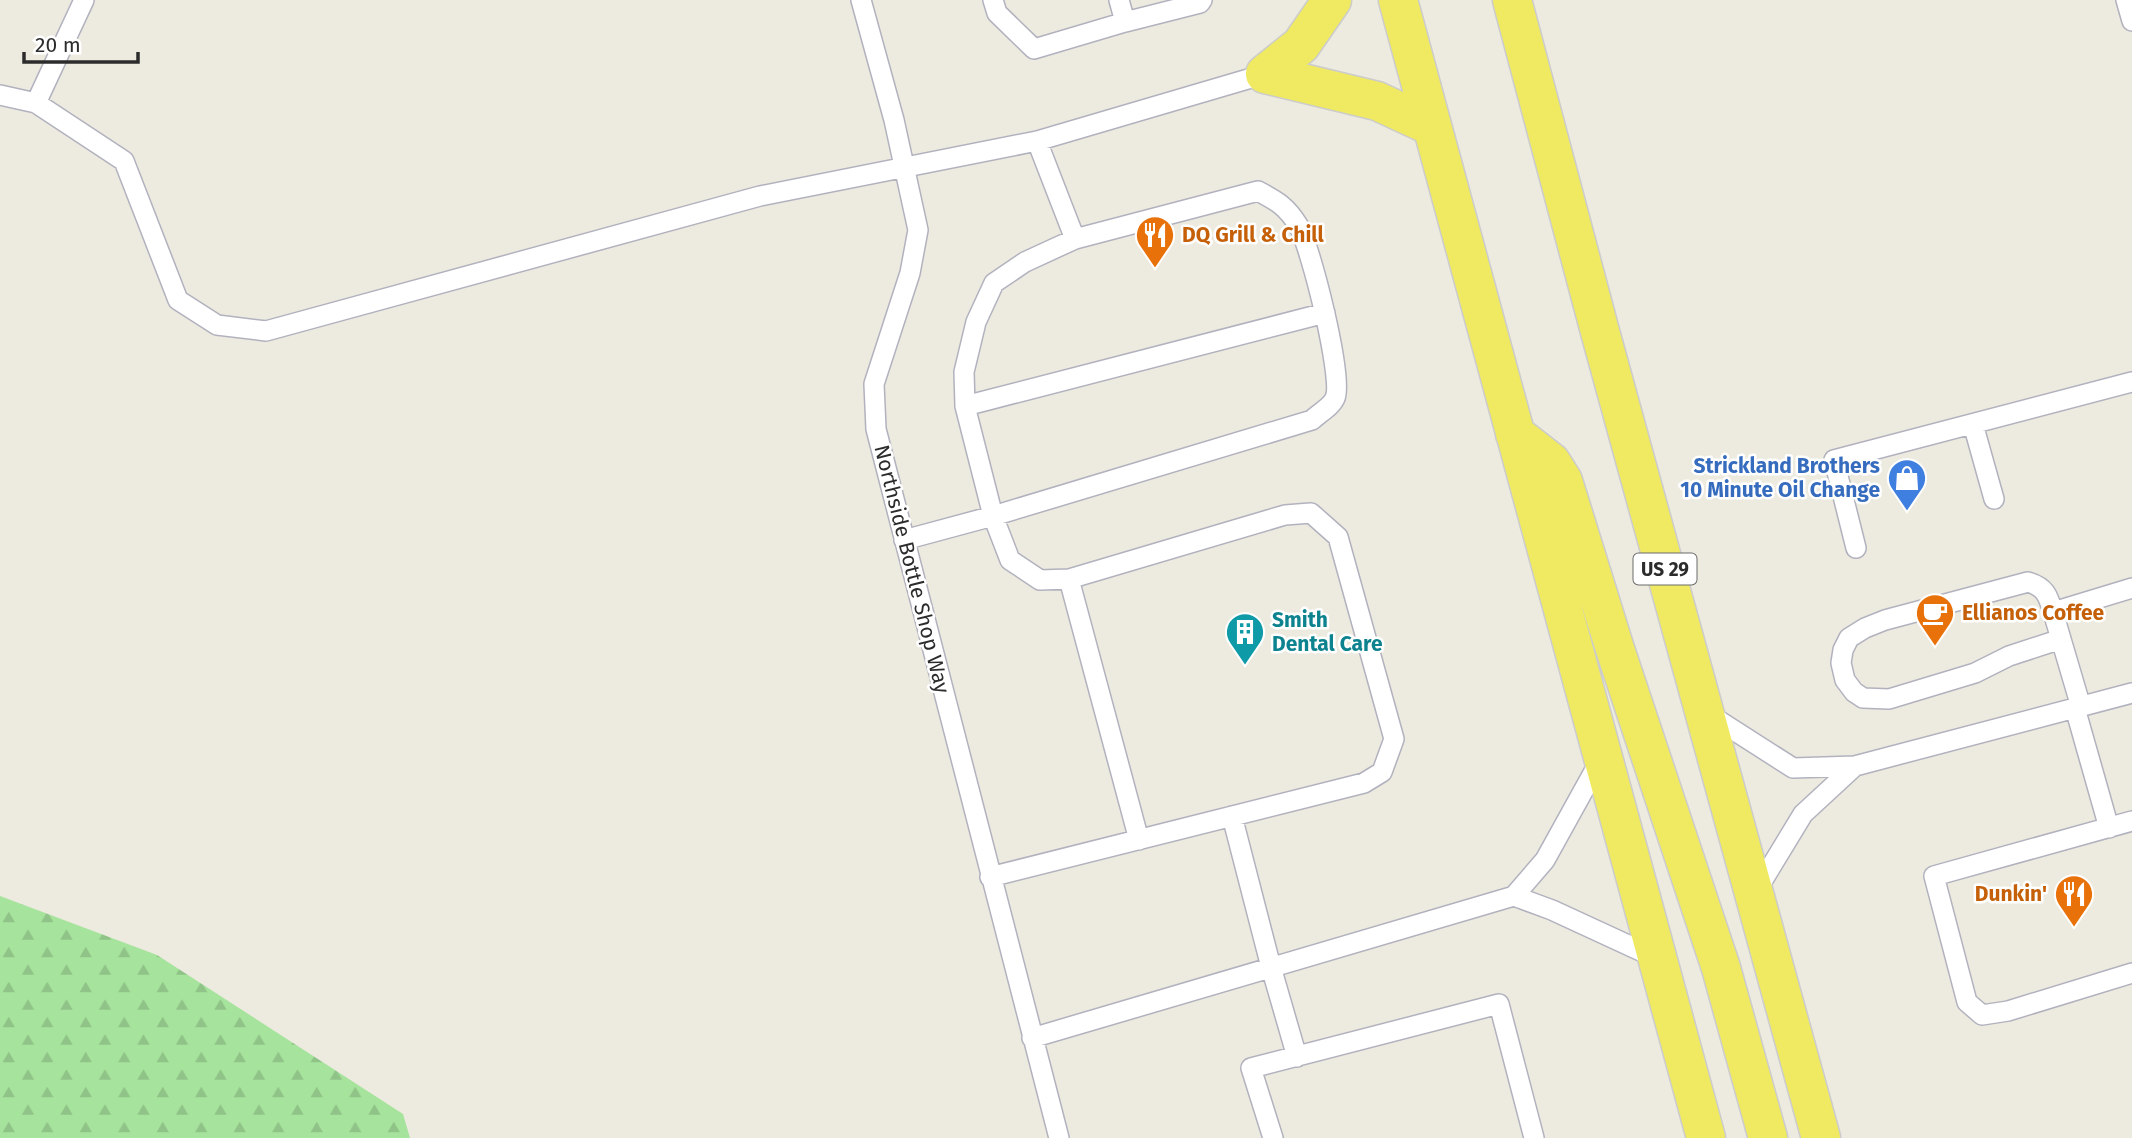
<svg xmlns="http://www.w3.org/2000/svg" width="2132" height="1138" font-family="'Fira Sans',sans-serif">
  <defs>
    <pattern id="forest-firs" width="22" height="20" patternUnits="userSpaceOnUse" patternTransform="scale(1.75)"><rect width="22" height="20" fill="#a6e39c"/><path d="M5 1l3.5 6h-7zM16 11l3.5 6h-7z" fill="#8fc387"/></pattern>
  </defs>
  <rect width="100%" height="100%" fill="#edeadf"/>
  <!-- forest -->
  <path fill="url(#forest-firs)" d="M 0,896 L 157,955 L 403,1114 L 410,1138 L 0,1138 Z"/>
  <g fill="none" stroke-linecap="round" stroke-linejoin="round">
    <!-- lane casing -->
    <g stroke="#b2b2bf" stroke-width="22">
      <path id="lane" d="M 861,0 L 894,120 L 918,230 L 910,273 L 874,384 L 876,429 L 1059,1138
        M 993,0 L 997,13 L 1034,49 L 1125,22 L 1119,0
        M 2126,0 L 2132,21
        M 1125,22 L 1200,3 L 1202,0
        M 0,95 L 36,103 L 124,161 L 178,300 L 217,325 L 266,331 L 760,196 L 1037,141 L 1265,74
        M 36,103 L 84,0
        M 1037,141 L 1075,239
        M 1258,191 C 1277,201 1286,206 1298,225 C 1310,244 1344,379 1335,398 C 1332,406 1318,414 1312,420 L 993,516 L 965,406 L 964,372 L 976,322 L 994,283 L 1025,262 L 1075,239 Z
        M 965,406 L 1325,313
        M 1973,424 L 1994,499
        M 904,540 L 993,516 L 1010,560 L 1040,580 L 1069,579
        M 1856,548 L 1834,460 L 2132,382
        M 2053,612 C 2048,595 2045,587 2028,582 L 1885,620 L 1865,628 L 1849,638 L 1843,650 L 1841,663 L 1845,680 L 1854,692 L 1863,698 L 1889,699 L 1975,673 L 2009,656 L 2061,639
        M 2081,707 L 2053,612 L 2132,588
        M 2075,708 L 2109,828
        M 1707,713 L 1793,768 L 1855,766 L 2132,693
        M 1602,757 L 1545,860 L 1514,896 L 1552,910 L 1656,958
        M 1232,816 L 1271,967 L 1297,1057
        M 2132,821 L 1934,876 L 1967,1002 L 1982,1015 L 2008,1011 L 2132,973
        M 990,877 L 1364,783 L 1382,772 L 1394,739 L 1338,537 L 1311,513 L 1285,515 L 1069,579 L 1139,840
        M 1755,893 L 1803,814 L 1855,766
        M 1032,1038 L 1514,896
        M 1273,1138 L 1251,1068 L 1499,1004 L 1534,1138"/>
    </g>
    <!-- primary casing -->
    <g stroke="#ccc" stroke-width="41">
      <path id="primary" d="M 1398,0 L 1706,1138
        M 1512,0 L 1599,328 L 1821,1138
        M 1265,74 L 1377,101 L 1431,126
        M 1265,74 L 1301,45 L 1332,0
        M 1515,434 L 1551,462 L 1563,481 L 1615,649 L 1721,968 L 1768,1138"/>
    </g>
    <!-- lane -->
    <use href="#lane" stroke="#fff" stroke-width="19"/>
    <!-- primary -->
    <use href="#primary" stroke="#efea62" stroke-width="38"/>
  </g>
  <!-- icons -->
  <defs>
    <g id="restaurant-pin" transform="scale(2.0125)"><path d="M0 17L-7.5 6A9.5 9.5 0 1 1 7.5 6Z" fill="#e8710a" stroke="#fff"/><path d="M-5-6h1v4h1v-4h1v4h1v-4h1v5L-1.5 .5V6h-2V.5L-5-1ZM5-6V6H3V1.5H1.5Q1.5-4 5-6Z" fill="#fff"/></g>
    <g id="shop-pin" transform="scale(2.0125)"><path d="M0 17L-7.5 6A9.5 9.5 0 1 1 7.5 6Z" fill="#3f7fe0" stroke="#fff"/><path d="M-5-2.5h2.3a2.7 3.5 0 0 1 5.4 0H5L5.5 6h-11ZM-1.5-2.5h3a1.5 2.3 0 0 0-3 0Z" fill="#fff"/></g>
    <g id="cafe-pin" transform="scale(2.0125)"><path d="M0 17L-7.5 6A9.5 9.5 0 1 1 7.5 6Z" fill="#e8710a" stroke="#fff"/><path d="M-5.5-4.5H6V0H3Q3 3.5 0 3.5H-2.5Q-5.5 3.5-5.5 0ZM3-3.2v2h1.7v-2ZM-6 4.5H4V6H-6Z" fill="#fff"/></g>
    <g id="building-pin" transform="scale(2.0125)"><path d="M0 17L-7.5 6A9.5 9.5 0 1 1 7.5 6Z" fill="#0f9aa8" stroke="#fff"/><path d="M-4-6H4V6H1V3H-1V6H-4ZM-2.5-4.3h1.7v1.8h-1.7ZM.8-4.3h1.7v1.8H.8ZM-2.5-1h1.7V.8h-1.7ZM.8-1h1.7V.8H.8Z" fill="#fff"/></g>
  </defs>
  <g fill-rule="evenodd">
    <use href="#restaurant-pin" x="1155" y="235"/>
    <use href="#shop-pin" x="1907" y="478"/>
    <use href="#cafe-pin" x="1935" y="613"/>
    <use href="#building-pin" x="1245" y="632"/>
    <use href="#restaurant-pin" x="2074" y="894"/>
  </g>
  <g text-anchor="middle" stroke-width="5" stroke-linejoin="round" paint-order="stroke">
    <!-- shield labels -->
    <rect fill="#fff" stroke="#6b6b6b" stroke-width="2" x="1633.5" y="553.5" width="63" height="31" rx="5"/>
    <g font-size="19" font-weight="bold" fill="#2c2c2c">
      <text x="1665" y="576">US 29</text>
    </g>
    <!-- food labels -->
    <g font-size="21" font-weight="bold" fill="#c56008" stroke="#fff" text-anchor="start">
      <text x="1182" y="242">DQ Grill &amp; Chill</text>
      <text x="1962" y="620">Ellianos Coffee</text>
      <text x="2047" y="901" text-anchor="end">Dunkin'</text>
    </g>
    <!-- shop labels -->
    <g font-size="21" font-weight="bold" fill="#366cbe" stroke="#fff" text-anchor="end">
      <text x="1880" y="473">Strickland Brothers<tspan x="1880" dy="24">10 Minute Oil Change</tspan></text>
    </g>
    <!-- street labels -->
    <g font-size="21" fill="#2c2c2c" stroke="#fff">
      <text transform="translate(912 569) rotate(76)" y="7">Northside Bottle Shop Way</text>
    </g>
    <!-- culture labels -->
    <g font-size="21" font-weight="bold" fill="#0d838f" stroke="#fff" text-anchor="start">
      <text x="1272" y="627">Smith<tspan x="1272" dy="24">Dental Care</tspan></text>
    </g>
  </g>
  <!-- scale -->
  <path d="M24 52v10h114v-10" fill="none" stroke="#2c2c2c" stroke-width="3.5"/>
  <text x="35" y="52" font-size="21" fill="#2c2c2c" stroke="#ffffff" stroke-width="5" paint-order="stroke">20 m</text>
</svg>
